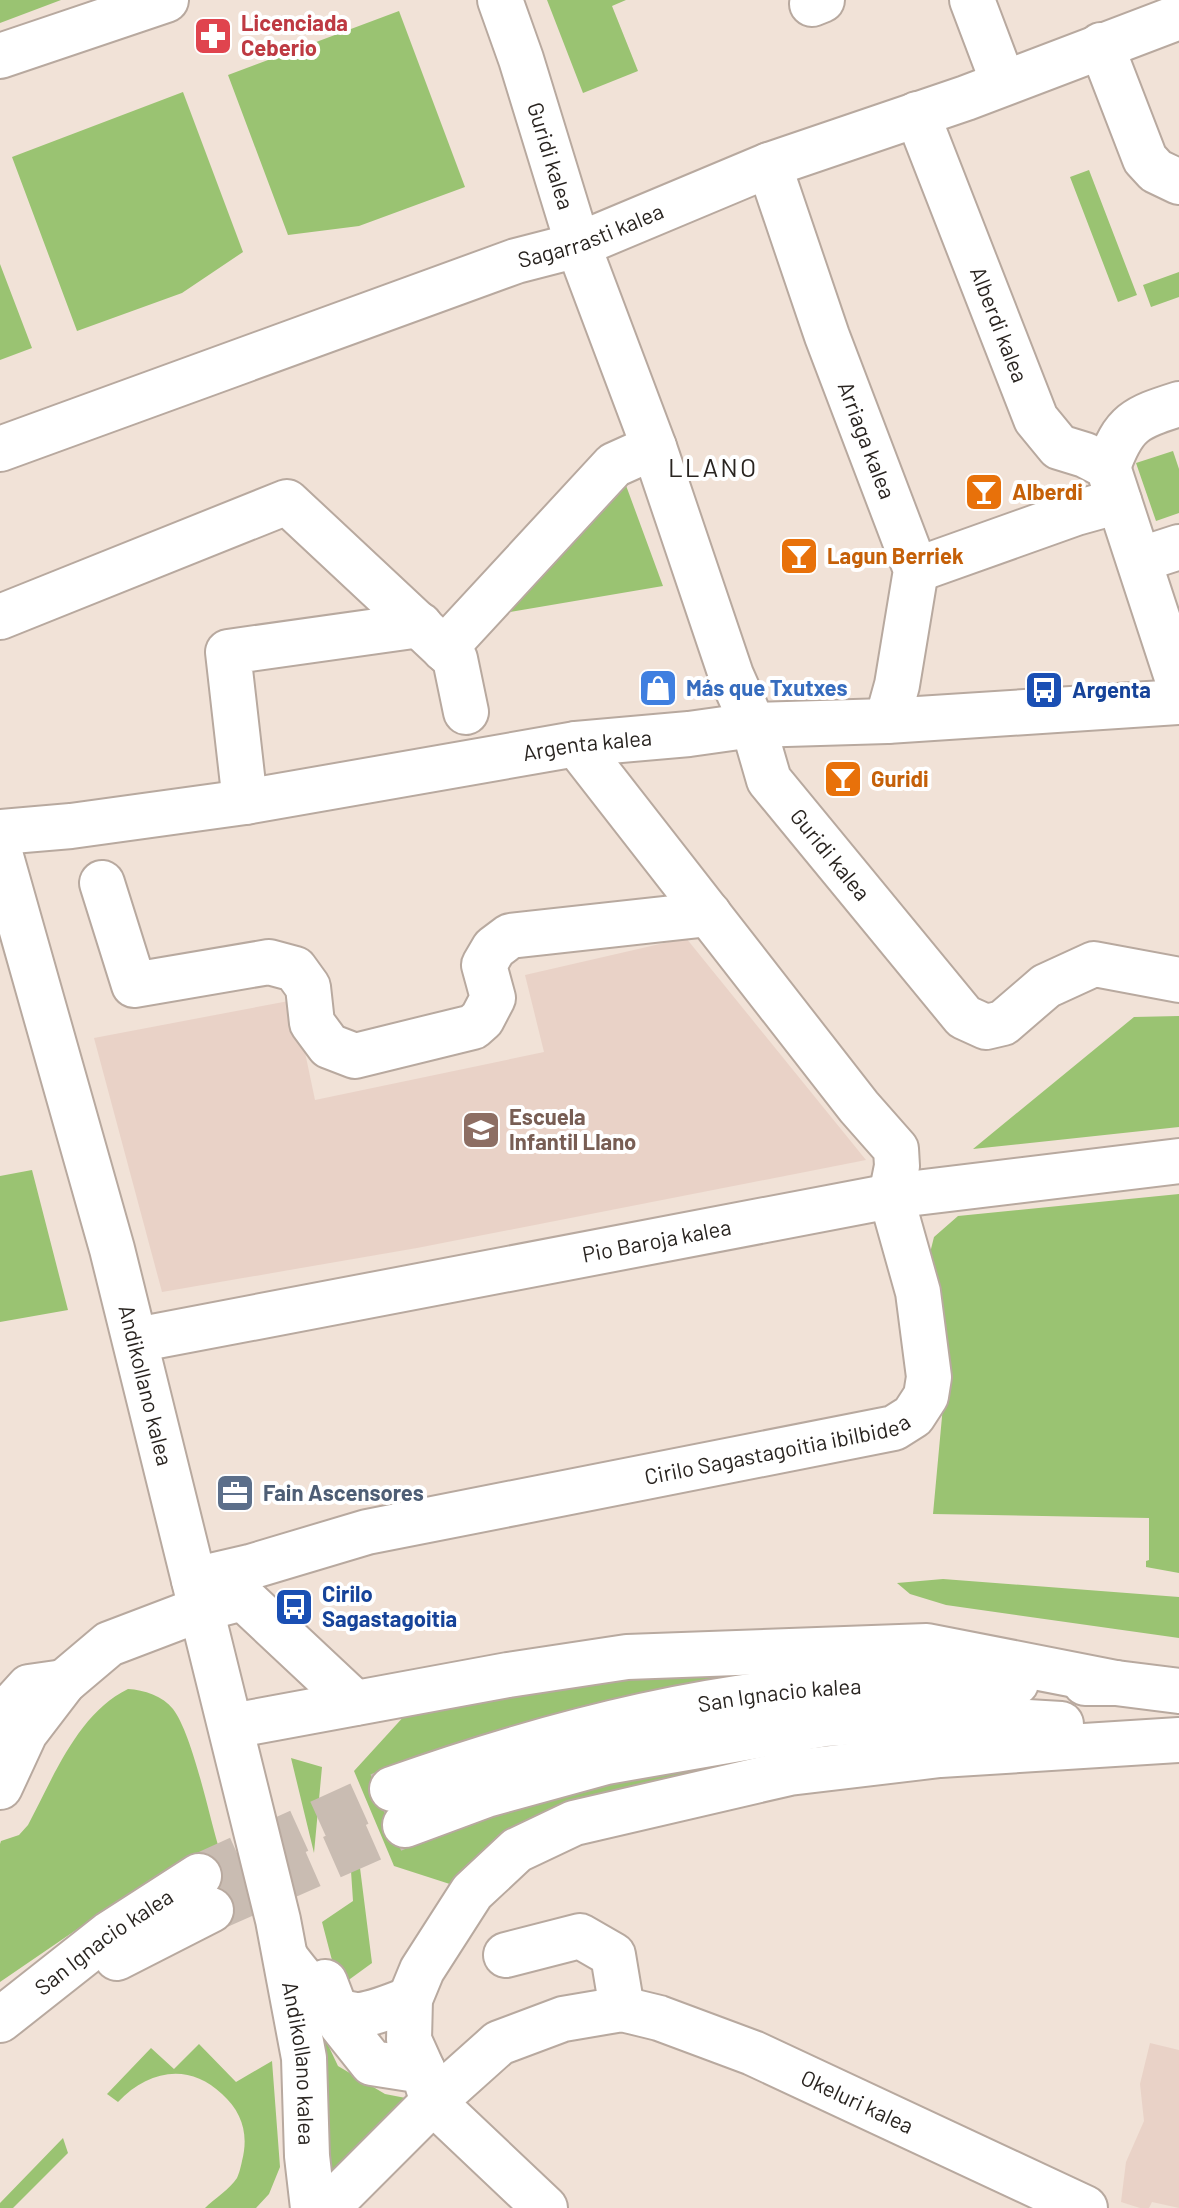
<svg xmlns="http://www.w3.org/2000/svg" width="1179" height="2208" font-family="Barlow,sans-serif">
  <rect width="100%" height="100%" fill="#f1e2d7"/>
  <!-- education -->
  <path fill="#e9d2c7" d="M 686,938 L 866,1160 L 417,1248 L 162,1292 L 94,1038 L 294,1000 L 315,1100 L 544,1052 L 525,975 Z
    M 1150,2043 L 1179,2050 L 1179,2208 L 1152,2202 L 1149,2208 L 1140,2208 L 1121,2202 L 1126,2162 L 1144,2121 L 1140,2084 Z"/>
  <!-- green -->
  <path fill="#9ac372" d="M 0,0 L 61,0 L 0,23 Z
    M 547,0 L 626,0 L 612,6 L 638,71 L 583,93 Z
    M 399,11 L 465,187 L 359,226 L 288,235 L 228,75 Z
    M 183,92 L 243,252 L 182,293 L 77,331 L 12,157 Z
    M 1089,170 L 1137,295 L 1118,302 L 1070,177 Z
    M 0,264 L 32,348 L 0,360 Z
    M 1179,272 L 1179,297 L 1151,307 L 1143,285 Z
    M 1173,451 L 1179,469 L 1179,513 L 1156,521 L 1136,463 Z
    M 624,480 L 663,586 L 510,612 Z
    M 1179,1016 L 1179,1127 L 973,1149 L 1134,1017 Z
    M 32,1170 L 68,1310 L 0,1322 L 0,1176 Z
    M 1179,1194 L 1179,1573 L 1146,1567 L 1146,1561 L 1149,1560 L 1149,1518 L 933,1514 L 943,1406 L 928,1261 L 934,1237 L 958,1216 Z
    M 943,1579 L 1179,1597 L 1179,1638 L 946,1605 L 910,1594 L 897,1583 Z
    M 869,1662 L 591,1707 L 453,1745 L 384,1770 L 475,1822 L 645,1774 L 777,1751 L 768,1766 L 459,1887 L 394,1866 L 354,1771 L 417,1702 L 616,1670 Z
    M 128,1689 C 144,1690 163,1696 173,1709 C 192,1734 208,1811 218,1845 L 136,1889 L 0,1982 L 0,1844 L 1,1841 L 19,1835 L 28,1825 C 53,1778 78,1713 128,1689 Z
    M 291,1758 L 322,1767 L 314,1853 Z
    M 350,1856 L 359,1860 L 372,1963 L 339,1987 L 322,1922 L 353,1901 Z
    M 321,2030 L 338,2066 L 385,2094 L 416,2100 L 323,2195 Z
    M 199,2044 L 236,2082 L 272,2061 L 280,2167 L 269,2194 L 256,2208 L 205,2208 C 214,2199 230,2189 237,2178 C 239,2174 241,2166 242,2161 C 249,2134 242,2112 222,2094 C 189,2062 148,2070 118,2102 L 107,2094 L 151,2048 L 174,2069 Z
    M 63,2138 L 68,2153 L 13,2208 L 0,2208 L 0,2203 Z"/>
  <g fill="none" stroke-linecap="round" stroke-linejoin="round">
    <!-- major-tunnel -->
    <path stroke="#c9bcb2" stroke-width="44" stroke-dasharray="44 22" stroke-linecap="butt" d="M 199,1876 L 392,1789
      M 211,1910 L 405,1825"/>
    <!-- minor casing -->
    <g stroke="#b8a99f" stroke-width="48">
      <g id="minor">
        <path id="s1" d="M 500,0 L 521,59 L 578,245 L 654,447 L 731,675 L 753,725 L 769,780 L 964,1017 L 986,1027 L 1003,1023 L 1046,986 L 1094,964 L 1179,980"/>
        <path d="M 972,0 L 1003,82"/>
        <path d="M 812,4 L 822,0"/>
        <path d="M 1101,45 L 1145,159 L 1156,171 L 1179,182"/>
        <path d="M 0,56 L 166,0"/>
        <path id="s2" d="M 917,114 L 1036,419 L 1059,447 L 1085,455 L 1108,467 L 1179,684"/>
        <path id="s3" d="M 769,165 L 827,336 L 916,570 L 897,685 L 887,721"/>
        <path id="s4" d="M 0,449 L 516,261 L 578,245 L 769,165 L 966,98 L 1179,17"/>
        <path d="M 1108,467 C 1124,422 1135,418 1179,404"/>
        <path d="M 1139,560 L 1179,547"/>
        <path d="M 916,570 L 1076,513 L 1119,501"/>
        <path d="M 0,617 L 287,502 L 455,659 L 466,712"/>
        <path d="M 444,649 L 614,465 L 654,447"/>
        <path d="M 245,802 L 228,652 L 420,625"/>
        <path id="s5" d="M 0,832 L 71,826 L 245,802 L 576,744 L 689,734 L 753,725 L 887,721 L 1179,702"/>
        <path id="s6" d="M 0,853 L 112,1249 L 278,1920 L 304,2058 L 307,2156 L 313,2208"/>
        <path d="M 102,883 L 134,985 L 269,962 L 295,969 L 308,987 L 312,1023 L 329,1046 L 355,1056 L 473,1027 L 482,1019 L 493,998 L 484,965 L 494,948 L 510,936 L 709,914"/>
        <path id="s7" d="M 136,1340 L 891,1196 L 1179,1161"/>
        <path id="s8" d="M 194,1580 L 250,1567 L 367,1532 L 894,1428 L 913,1416 L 926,1396 L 929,1377 L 918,1292 L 891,1196 L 897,1166 L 896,1149 L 859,1107 L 576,744"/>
        <path d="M 0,1719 L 29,1687 L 64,1682"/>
        <path d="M 506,1955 L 580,1936 L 613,1955 L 622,2009"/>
        <path d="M 325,1982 L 341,2024 L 372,2063 L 423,2071 L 433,2102 L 545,2208"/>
        <path id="s9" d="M 327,2208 L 433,2102 L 499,2043 L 563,2019 L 622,2009 L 659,2018 L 753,2053 L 1085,2208"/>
      </g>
    </g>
    <!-- major casing -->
    <g stroke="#b8a99f" stroke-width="48">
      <g id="major">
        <path d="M 1085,1683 L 1116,1683 L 1179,1691"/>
        <path d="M 232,1726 L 508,1675 L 627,1657 L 927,1646 L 1116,1683"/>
        <path d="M 0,1787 L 25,1733 L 64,1682 L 109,1644 L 201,1609 L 243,1598 L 355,1703"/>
        <path id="s10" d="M 392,1789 C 516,1745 643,1709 774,1693 C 854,1683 935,1684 1016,1683"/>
        <path d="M 405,1825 L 486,1795 L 606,1762 L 825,1724 L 906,1719 L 978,1719 L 1061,1724"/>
        <path d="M 117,1958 L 211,1910"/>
        <path d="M 286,1958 C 302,1979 330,2017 360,2015 C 376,2013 395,2005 410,1999"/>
        <path id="s11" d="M 0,2020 L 109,1934 L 199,1876"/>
        <path d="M 423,2071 L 409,2040 L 410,1999 L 422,1970 L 472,1892 L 517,1850 L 574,1823 L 789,1773 L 940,1755 L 1179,1740"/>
      </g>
    </g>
    <!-- minor -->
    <use href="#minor" stroke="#fff" stroke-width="44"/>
    <!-- major -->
    <use href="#major" stroke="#fff" stroke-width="44"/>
  </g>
  <!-- icons -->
  <defs>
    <g id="pharmacy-square" transform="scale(2)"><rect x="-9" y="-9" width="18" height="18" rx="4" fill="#e0444e" stroke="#fff"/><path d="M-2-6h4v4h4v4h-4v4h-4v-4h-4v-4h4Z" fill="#fff"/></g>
    <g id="bar-square" transform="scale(2)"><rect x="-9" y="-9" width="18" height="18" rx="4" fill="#e8710a" stroke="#fff"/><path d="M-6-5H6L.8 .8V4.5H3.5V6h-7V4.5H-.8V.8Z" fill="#fff"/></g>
    <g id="shop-square" transform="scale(2)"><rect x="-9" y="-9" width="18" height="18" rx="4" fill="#3f7fe0" stroke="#fff"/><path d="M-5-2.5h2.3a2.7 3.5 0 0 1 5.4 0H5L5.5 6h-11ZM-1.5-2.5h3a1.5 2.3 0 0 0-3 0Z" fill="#fff"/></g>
    <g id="bus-square" transform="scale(2)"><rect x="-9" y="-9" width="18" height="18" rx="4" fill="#1a4fb4" stroke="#fff"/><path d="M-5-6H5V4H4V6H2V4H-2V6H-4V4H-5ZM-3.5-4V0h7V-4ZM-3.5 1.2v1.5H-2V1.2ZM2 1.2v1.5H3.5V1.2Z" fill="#fff"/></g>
    <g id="school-square" transform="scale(2)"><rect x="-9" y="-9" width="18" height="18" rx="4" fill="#8d6e63" stroke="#fff"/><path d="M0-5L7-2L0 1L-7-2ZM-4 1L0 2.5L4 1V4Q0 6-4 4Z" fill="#fff"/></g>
    <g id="office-square" transform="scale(2)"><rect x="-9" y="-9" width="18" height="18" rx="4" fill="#5c6f8a" stroke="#fff"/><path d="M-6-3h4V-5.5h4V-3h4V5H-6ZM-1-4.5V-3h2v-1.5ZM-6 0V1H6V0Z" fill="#fff"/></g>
  </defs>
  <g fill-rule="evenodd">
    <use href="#pharmacy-square" x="213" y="36"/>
    <use href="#bar-square" x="984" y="492"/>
    <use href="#bar-square" x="799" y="556"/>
    <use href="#shop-square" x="658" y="688"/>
    <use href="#bus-square" x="1044" y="690"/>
    <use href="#bar-square" x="843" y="779"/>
    <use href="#school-square" x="481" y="1130"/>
    <use href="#office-square" x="235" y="1493"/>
    <use href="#bus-square" x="294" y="1607"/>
  </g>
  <g text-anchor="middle" stroke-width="8" stroke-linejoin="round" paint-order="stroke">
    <!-- health labels -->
    <g font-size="22" font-weight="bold" fill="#be3a42" stroke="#fff" text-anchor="start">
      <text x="241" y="31">Licenciada<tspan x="241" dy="25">Ceberio</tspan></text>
    </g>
    <!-- street labels -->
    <g font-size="22" fill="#292420" stroke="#fff">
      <text dy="8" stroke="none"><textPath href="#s1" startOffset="164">Guridi kalea</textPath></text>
      <text dy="8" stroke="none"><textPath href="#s4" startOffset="628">Sagarrasti kalea</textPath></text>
      <text dy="8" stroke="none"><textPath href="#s2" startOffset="226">Alberdi kalea</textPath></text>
      <text dy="8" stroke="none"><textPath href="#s3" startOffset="292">Arriaga kalea</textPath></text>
      <text dy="8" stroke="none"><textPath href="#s5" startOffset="594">Argenta kalea</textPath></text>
      <text dy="8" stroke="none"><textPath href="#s1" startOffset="922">Guridi kalea</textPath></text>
      <text dy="8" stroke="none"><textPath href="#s7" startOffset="530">Pio Baroja kalea</textPath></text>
      <text dy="8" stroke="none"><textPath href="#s6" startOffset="552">Andikollano kalea</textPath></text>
      <text dy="8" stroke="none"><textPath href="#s8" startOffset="598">Cirilo Sagastagoitia ibilbidea</textPath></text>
      <text dy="8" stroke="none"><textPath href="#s10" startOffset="400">San Ignacio kalea</textPath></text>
      <text dy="8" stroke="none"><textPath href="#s11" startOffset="130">San Ignacio kalea</textPath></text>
      <text dy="8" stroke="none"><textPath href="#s6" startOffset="1248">Andikollano kalea</textPath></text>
      <text dy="8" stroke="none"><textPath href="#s9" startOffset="620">Okeluri kalea</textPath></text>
    </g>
    <!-- food labels -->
    <g font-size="22" font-weight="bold" fill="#c56008" stroke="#fff" text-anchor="start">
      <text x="1012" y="500">Alberdi</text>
      <text x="827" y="564">Lagun Berriek</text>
      <text x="871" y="787">Guridi</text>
    </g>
    <!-- shop labels -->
    <g font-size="22" font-weight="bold" fill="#366cbe" stroke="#fff" text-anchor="start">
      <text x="686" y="696">Más que Txutxes</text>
    </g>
    <!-- transit labels -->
    <g font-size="22" font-weight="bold" fill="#164399" stroke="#fff" text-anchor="start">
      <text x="1072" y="698">Argenta</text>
      <text x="322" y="1602">Cirilo<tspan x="322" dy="25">Sagastagoitia</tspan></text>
    </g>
    <!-- education labels -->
    <g font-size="22" font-weight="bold" fill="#785e54" stroke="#fff" text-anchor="start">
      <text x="509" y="1125">Escuela<tspan x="509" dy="25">Infantil Llano</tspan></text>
    </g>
    <!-- service labels -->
    <g font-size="22" font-weight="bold" fill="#4e5e75" stroke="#fff" text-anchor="start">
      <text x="263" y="1501">Fain Ascensores</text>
    </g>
    <!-- quarter labels -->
    <g font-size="26" letter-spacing="2" fill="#292420" stroke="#fff">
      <text x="713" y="477">LLANO</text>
    </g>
  </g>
</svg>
